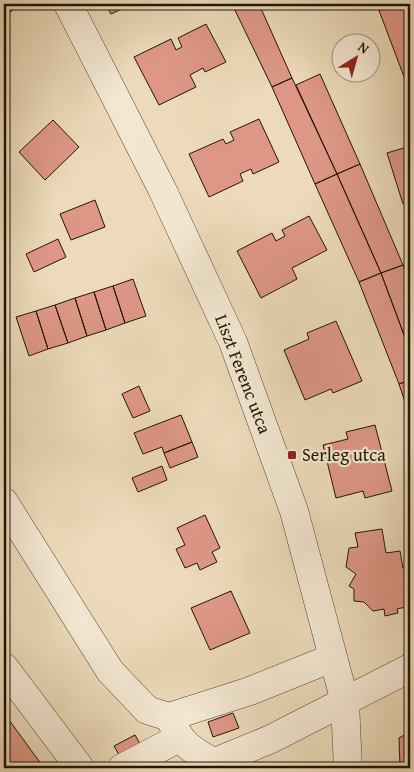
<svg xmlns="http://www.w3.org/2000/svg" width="414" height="772" font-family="'Gentium Book Plus',serif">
  <rect width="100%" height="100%" fill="#ecdaba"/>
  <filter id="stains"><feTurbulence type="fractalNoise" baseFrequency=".004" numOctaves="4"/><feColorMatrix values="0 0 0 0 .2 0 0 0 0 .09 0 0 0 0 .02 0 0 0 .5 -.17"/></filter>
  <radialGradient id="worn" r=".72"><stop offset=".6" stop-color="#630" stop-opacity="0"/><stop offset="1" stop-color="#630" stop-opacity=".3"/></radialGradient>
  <!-- building -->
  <path fill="#de9787" stroke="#211504" d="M 4,4 L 17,4 L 19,5 L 4,17 Z
    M 106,4 L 132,4 L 111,14 Z
    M 232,4 L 259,4 L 292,78 L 272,87 Z
    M 381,4 L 410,4 L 410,81 L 406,82 L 377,5 Z
    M 206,24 L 226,62 L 205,72 L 203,68 L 190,75 L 196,87 L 159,105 L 134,57 L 171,39 L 176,50 L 182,47 L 178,38 Z
    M 320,74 L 360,164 L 337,174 L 296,85 Z
    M 292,78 L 337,174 L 315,184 L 272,87 Z
    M 259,119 L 279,162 L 253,174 L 251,169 L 240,174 L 243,181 L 209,197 L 189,154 L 223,139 L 226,144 L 234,140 L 230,132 Z
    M 53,120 L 79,147 L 45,180 L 19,152 Z
    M 410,146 L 410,202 L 403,204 L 387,153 Z
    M 360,164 L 403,265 L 381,273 L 337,174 Z
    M 337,174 L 381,273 L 359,282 L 315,184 Z
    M 95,200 L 105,227 L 71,240 L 60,214 Z
    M 309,216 L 327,250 L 292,268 L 297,279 L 261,298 L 237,251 L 272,233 L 276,241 L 285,236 L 282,230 Z
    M 58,239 L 66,257 L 34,272 L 26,254 Z
    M 403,265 L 410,285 L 410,351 L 381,273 Z
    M 381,273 L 410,351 L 410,380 L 399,384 L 359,282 Z
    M 133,279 L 146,316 L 125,323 L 113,286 Z
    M 113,286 L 125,323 L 106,330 L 94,292 Z
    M 94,292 L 106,330 L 87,336 L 75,298 Z
    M 75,298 L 87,336 L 68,343 L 55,305 Z
    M 55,305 L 68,343 L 48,349 L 36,311 Z
    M 36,311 L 48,349 L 29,356 L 16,317 Z
    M 336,321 L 362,381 L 333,393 L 331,389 L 305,400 L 284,350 L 309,339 L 307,333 Z
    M 410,380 L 410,417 L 399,384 Z
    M 139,386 L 150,411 L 133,418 L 122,394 Z
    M 181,415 L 192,442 L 164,453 L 162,447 L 143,454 L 134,433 Z
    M 375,425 L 392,491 L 365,498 L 363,491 L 336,498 L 323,445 L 348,439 L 346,432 Z
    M 192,442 L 198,457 L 170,468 L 164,453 Z
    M 162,466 L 167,480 L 138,492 L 132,478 Z
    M 205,515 L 220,548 L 212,552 L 217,562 L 200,570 L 197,563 L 185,568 L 176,549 L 185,545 L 177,528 Z
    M 382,529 L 386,553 L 400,551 L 403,568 L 410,567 L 410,606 L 397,609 L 398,613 L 385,616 L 384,609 L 373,611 L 364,602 L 354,601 L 354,589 L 349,586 L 356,574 L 346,567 L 349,548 L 358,547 L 355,533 Z
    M 231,591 L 250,633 L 210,650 L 191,608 Z
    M 4,713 L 44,768 L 4,768 Z
    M 233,713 L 239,728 L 213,737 L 208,722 Z
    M 410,732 L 410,768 L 400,768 L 399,738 Z
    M 135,735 L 144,751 L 123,762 L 114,746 Z"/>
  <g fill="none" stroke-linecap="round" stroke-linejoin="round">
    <!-- minor casing -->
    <g stroke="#544632" stroke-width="29">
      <path id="minor" d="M 68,4 L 163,191 L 233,342 L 294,511 L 345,702 L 348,768
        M 4,502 L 110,671 L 147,710 L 169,717 C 181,743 188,748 213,762
        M 4,667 L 80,768
        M 169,717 L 250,691 L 332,658
        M 122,768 L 179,738
        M 201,768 L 271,739 L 410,668"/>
    </g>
    <!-- minor -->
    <use href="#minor" stroke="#f3e7d2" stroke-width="28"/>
  </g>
  <!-- markers -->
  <rect fill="#8f2418" stroke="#f3e7d2" stroke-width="2" x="287" y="450" width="10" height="10" rx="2.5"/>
  <g text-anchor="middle" stroke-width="4.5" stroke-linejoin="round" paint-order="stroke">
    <!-- street labels -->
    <g font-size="18" fill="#211504" stroke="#f3e7d2">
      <text transform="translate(243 374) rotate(69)" y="6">Liszt Ferenc utca</text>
    </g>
    <!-- poi labels -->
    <g font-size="18" fill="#211504" stroke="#f3e7d2" text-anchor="start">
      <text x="302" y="461">Serleg utca</text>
    </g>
  </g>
  <!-- margin -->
  <rect width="414" height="772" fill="none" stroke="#ecdaba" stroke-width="20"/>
  <rect x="5" y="5" width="404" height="762" fill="none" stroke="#211504" stroke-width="2.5"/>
  <rect x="10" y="10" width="394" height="752" fill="none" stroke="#211504"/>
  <!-- north arrow -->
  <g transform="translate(356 58) rotate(37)"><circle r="24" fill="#f3e7d2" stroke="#9f9380"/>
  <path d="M0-4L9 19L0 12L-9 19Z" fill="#8f2418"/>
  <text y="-8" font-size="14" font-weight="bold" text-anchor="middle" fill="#211504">N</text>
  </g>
  <rect width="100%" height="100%" filter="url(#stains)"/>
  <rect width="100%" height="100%" fill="url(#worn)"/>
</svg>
